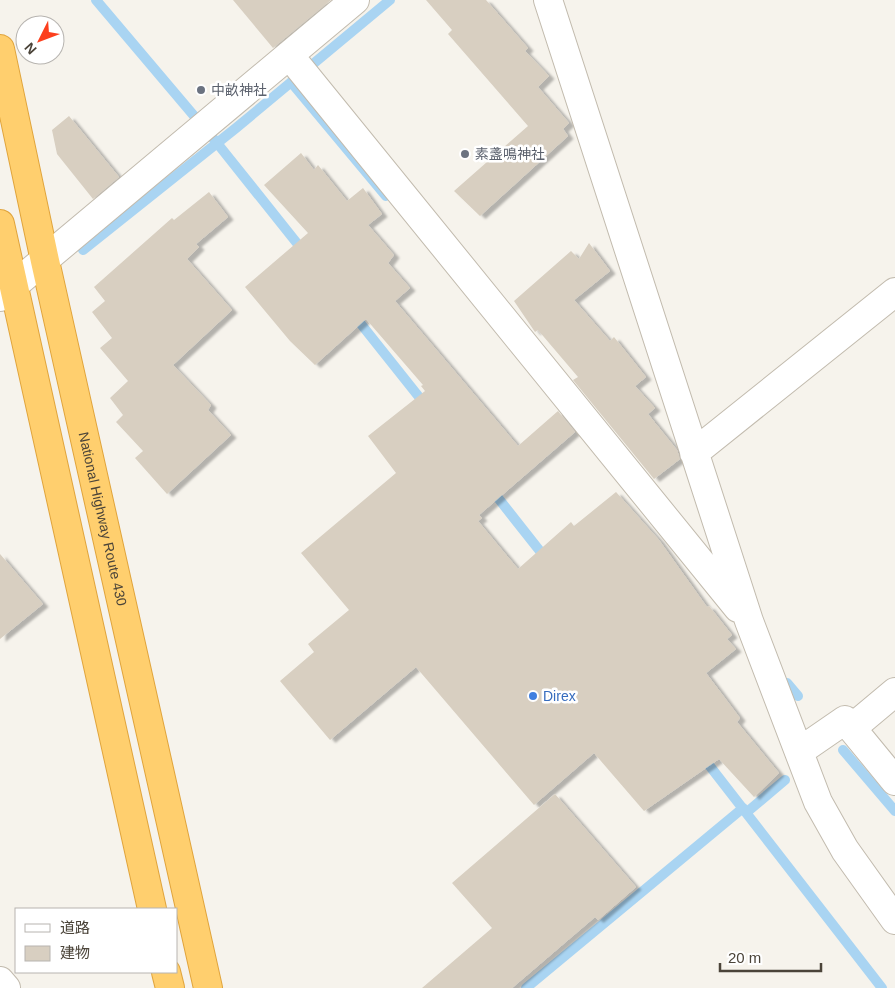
<svg xmlns="http://www.w3.org/2000/svg" width="895" height="988" font-family="Arial,'Noto Sans JP',sans-serif">
  <defs>
    <filter id="shadow"><feDropShadow dx="5.5" dy="3" stdDeviation="1" flood-color="#0004"/></filter>
  </defs>
  <rect width="100%" height="100%" fill="#f6f3ec"/>
  <g fill="none" stroke-linecap="round" stroke-linejoin="round">
    <!-- stream -->
    <path stroke="#a9d4f2" stroke-width="10" d="M 96,0 L 217,143 L 304,252
      M 291,82 L 386,196
      M 83,250 L 236,128 L 390,0
      M 353,314 L 427,407
      M 491,489 L 547,560
      M 787,683 L 798,696
      M 843,750 L 895,811
      M 702,756 L 882,988
      M 747,812 L 785,780
      M 526,988 L 743,808"/>
  </g>
  <!-- building -->
  <path fill="#d8cfc1" filter="url(#shadow)" d="M 233,0 L 331,0 L 273,48 Z
    M 426,0 L 486,0 L 528,48 L 525,51 L 549,76 L 538,87 L 569,123 L 563,129 L 568,136 L 480,216 L 454,191 L 528,126 L 448,34 L 452,30 Z
    M 69,116 L 119,177 L 93,199 L 57,154 L 52,130 Z
    M 301,153 L 314,170 L 318,165 L 347,201 L 363,188 L 382,214 L 368,225 L 394,255 L 388,263 L 410,288 L 395,301 L 518,446 L 558,411 L 575,432 L 479,515 L 482,518 L 478,521 L 518,569 L 571,522 L 574,526 L 616,492 L 659,540 L 707,607 L 709,606 L 732,635 L 727,639 L 736,649 L 706,673 L 740,718 L 737,722 L 779,773 L 754,797 L 719,759 L 644,811 L 594,753 L 534,805 L 416,667 L 330,740 L 280,681 L 314,652 L 308,644 L 349,610 L 301,553 L 396,473 L 368,436 L 425,391 L 421,386 L 423,385 L 366,319 L 315,365 L 290,341 L 245,287 L 308,233 L 264,185 Z
    M 209,192 L 228,217 L 196,244 L 199,247 L 187,259 L 232,310 L 173,365 L 211,405 L 208,410 L 231,435 L 167,494 L 135,458 L 143,451 L 116,422 L 123,415 L 110,398 L 128,381 L 100,348 L 112,338 L 92,312 L 105,301 L 94,287 L 172,218 L 174,220 Z
    M 589,243 L 610,271 L 574,300 L 610,341 L 614,337 L 646,377 L 635,386 L 655,408 L 648,414 L 677,450 L 680,459 L 654,479 L 573,380 L 578,377 L 538,330 L 535,332 L 514,301 L 571,251 L 579,259 Z
    M 0,554 L 43,604 L 0,639 Z
    M 555,794 L 636,887 L 598,920 L 595,917 L 512,988 L 422,988 L 492,928 L 452,883 Z"/>
  <g fill="none" stroke-linecap="round" stroke-linejoin="round">
    <!-- street casing -->
    <g stroke="#c2bbae" stroke-width="30">
      <path id="street" d="M 548,0 L 749,621 L 818,802 L 845,850 L 895,920
        M 289,55 L 738,608
        M 0,297 L 355,0
        M 694,453 L 895,292
        M 852,728 L 895,692
        M 800,751 L 845,720 L 895,781
        M 0,981 L 6,988"/>
    </g>
    <!-- highway casing -->
    <g stroke="#e0a43c" stroke-width="30">
      <g id="highway">
        <path id="s1" d="M 0,49 L 45,261 L 208,988"/>
        <path d="M 0,224 L 152,909"/>
        <path d="M 166,972 L 170,988"/>
      </g>
    </g>
    <!-- street -->
    <use href="#street" stroke="#fff" stroke-width="28"/>
    <!-- highway -->
    <use href="#highway" stroke="#ffcf6e" stroke-width="28"/>
  </g>
  <!-- markers -->
  <g fill="#6b7280" stroke="#fff" stroke-width="2">
    <circle cx="201" cy="90" r="5"/>
    <circle cx="465" cy="154" r="5"/>
  </g>
  <circle fill="#3f7fe0" stroke="#fff" stroke-width="2" cx="533" cy="696" r="5"/>
  <g text-anchor="middle" stroke-width="5" stroke-linejoin="round" paint-order="stroke">
    <!-- worship labels -->
    <g font-size="14" fill="#5b616d" stroke="#fff" text-anchor="start">
      <text x="211" y="95">中畝神社</text>
      <text x="475" y="159">素盞鳴神社</text>
    </g>
    <!-- street labels -->
    <g font-size="14" fill="#4b4439" stroke="#fff">
      <text dy="5" stroke="none"><textPath href="#s1" startOffset="481">National Highway Route 430</textPath></text>
    </g>
    <!-- shop labels -->
    <g font-size="14" fill="#366cbe" stroke="#fff" text-anchor="start">
      <text x="543" y="701">Direx</text>
    </g>
  </g>
  <!-- legend -->
  <rect x="15" y="908" width="162" height="65" fill="#ffffff" stroke="#b7b4b0"/>
  <rect x="25" y="924" width="25" height="8" fill="#ffffff" stroke="#b7b4b0"/>
  <text x="60" y="933" font-size="15" fill="#4b4439">道路</text>
  <rect x="25" y="946" width="25" height="15" fill="#d8cfc1" stroke="#b7b4b0"/>
  <text x="60" y="958" font-size="15" fill="#4b4439">建物</text>
  <!-- north arrow -->
  <g transform="translate(40 40) rotate(228)"><circle r="24" fill="#ffffff" stroke="#b7b4b0"/>
  <path d="M0-4L9 19L0 12L-9 19Z" fill="#fc3f1d"/>
  <text y="-8" font-size="14" font-weight="bold" text-anchor="middle" fill="#4b4439">N</text>
  </g>
  <!-- scale -->
  <path d="M720 963v8h101v-8" fill="none" stroke="#4b4439" stroke-width="2.5"/>
  <text x="728" y="963" font-size="15" fill="#4b4439" stroke="#ffffff" stroke-width="4" paint-order="stroke">20 m</text>
</svg>
